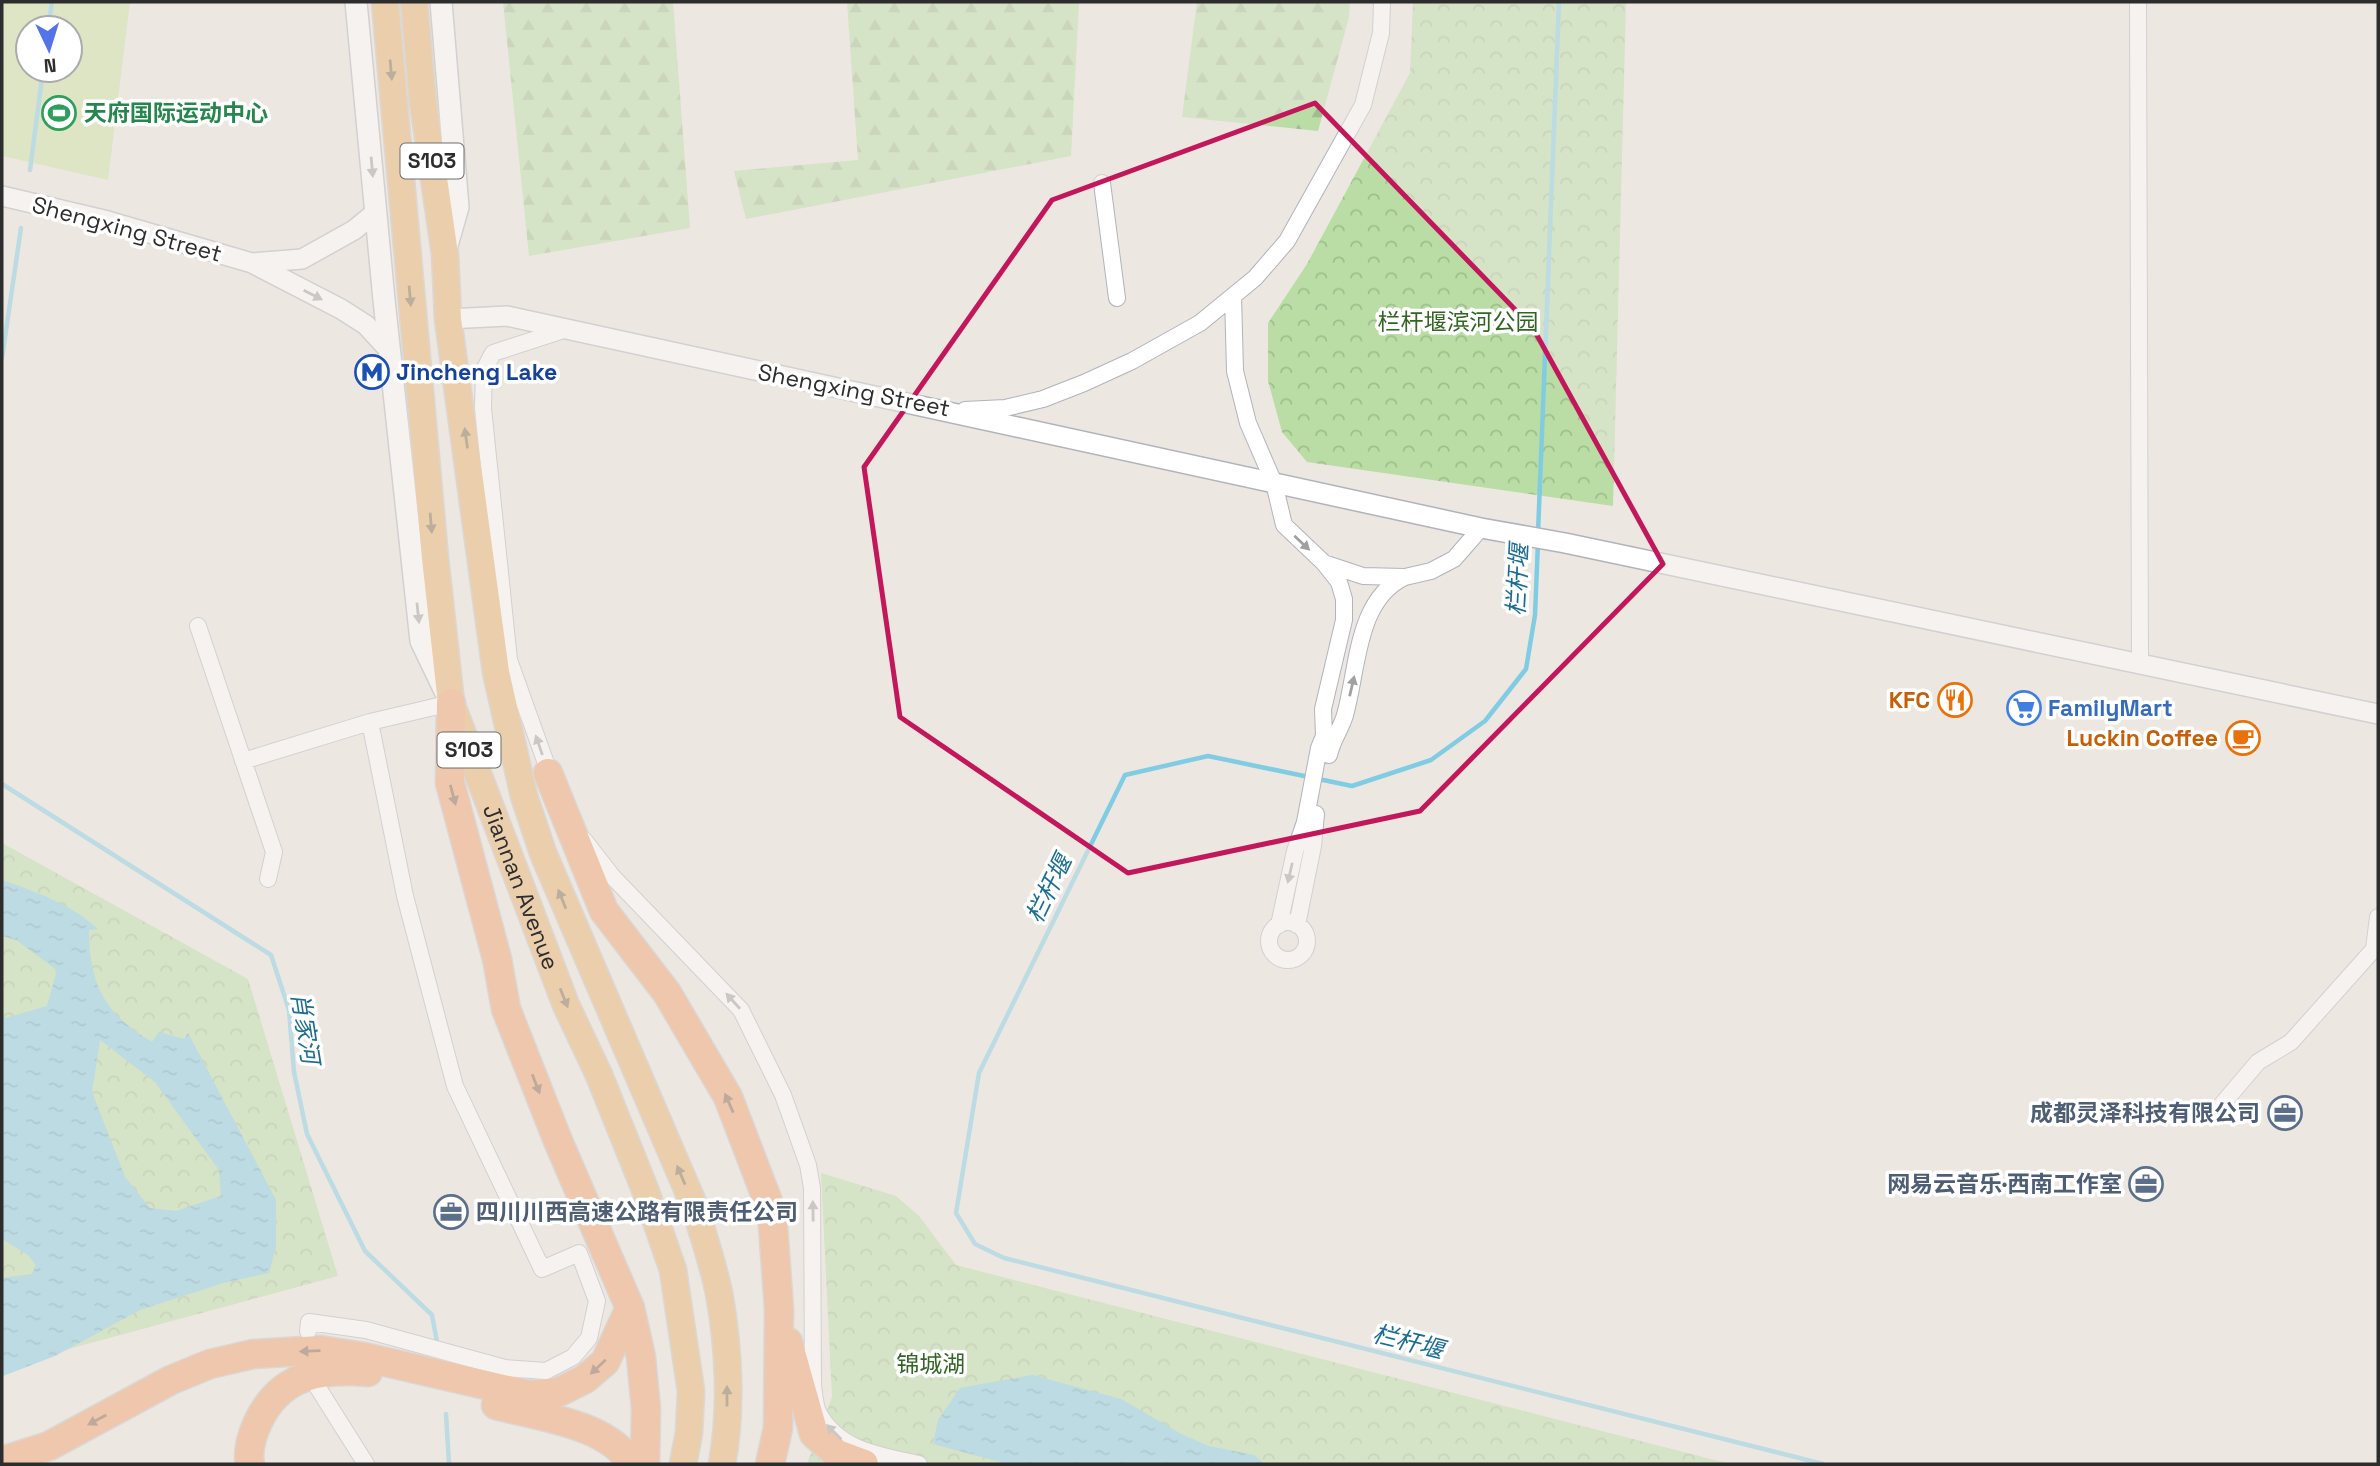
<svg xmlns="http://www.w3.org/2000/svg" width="2380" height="1466" font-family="'Space Grotesk','Noto Sans SC',sans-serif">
  <defs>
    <pattern id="forest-firs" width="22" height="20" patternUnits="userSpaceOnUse" patternTransform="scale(1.75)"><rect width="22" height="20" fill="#b9dda4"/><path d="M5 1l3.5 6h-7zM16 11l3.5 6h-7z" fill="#9fbe8e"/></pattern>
    <pattern id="park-crowns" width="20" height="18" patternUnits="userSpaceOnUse" patternTransform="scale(1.75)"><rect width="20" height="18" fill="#b9dda4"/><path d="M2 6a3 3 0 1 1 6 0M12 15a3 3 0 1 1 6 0" fill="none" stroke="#9fbe8e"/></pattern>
    <pattern id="water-ripples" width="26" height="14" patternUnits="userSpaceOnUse" patternTransform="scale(1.75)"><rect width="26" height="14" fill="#80cce3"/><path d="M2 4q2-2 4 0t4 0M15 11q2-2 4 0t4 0" fill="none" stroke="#69a6b8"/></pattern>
  </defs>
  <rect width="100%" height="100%" fill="#ede7e1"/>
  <!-- forest -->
  <path fill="url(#forest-firs)" d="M 503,2 L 673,2 L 690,228 L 529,256 Z
    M 847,2 L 1079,2 L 1071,156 L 746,219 L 734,171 L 858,160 Z
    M 1197,2 L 1350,2 L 1349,17 L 1318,131 L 1182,117 Z"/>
  <!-- park -->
  <path fill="url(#park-crowns)" d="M 1413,2 L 1626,2 L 1613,506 L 1307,462 L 1282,432 L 1268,381 L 1268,323 L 1307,264 L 1410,73 Z
    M 2,843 L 248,979 L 338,1276 L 2,1367 Z
    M 821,1173 L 896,1196 L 919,1216 L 956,1265 L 1730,1464 L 807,1464 L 832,1397 Z"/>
  <!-- pitch -->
  <path fill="#c9e3a1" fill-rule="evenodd" d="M 2,2 L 130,2 L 108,180 L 2,156 ZM 28,28 L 70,28 L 70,70 L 28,70 Z"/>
  <!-- water -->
  <path fill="url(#water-ripples)" fill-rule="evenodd" d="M 2,880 C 36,892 71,904 98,929 L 89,930 C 89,985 105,1014 152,1042 L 159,1032 L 184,1039 L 188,1033 L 276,1200 L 276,1246 L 269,1273 L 223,1283 L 140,1310 L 55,1356 L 3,1376 L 2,1278 L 32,1274 L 36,1265 L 28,1255 L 2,1239 L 2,1017 L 6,1018 L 47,1006 L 57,970 L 16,940 L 2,936 ZM 100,1040 L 155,1082 L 219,1170 L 221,1196 L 176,1211 L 150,1208 L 125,1177 L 92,1092 Z
    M 1032,1375 L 1121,1399 L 1183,1435 L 1209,1446 L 1254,1455 L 1265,1464 L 1008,1464 L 933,1444 L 938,1420 L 960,1388 Z"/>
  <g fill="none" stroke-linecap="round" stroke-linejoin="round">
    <!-- stream -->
    <path stroke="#80cce3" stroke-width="4.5" d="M 48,28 L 52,2
      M 30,170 L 43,70
      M 2,358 L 21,228
      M 1538,533 L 1559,2
      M 1538,542 L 1535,615 L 1526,669 L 1485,721 L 1431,760 L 1352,786 L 1208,756 L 1125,775 L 979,1073 L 956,1213 L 975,1244 L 1004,1258 L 1823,1464
      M 2,784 L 271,955 L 289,1010 L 294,1072 L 307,1134 L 365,1251 L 432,1315 L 437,1342
      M 446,1414 L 449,1464"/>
    <!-- minor casing -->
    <g stroke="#b1b3bc" stroke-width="18">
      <path id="minor" d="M 2138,2 L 2140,664
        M 1102,183 L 1117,298
        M 1233,296 L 1235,371 L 1248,423 L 1274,483 L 1284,525 L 1324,563 L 1363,576 L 1405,577 L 1431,571 L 1454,559 L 1481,528
        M 965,410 L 1005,408 L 1043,399 L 1084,383 L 1132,361 L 1200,323 L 1255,278 L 1287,241 L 1363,105 L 1381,33 L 1382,2
        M 198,626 L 274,852 L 268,879
        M 1329,755 C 1332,740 1341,729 1345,715 C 1358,670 1356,599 1405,577
        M 243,761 L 370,722 L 451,703
        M 552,780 L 509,660 L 483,408 L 484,370 L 493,353 L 564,330
        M 584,840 L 612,876 L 741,1010 L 783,1095 L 808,1165 L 812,1188 L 813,1385 C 814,1393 815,1405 818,1412 C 838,1451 882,1456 919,1464
        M1269 941a19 19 0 1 1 38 0a19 19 0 1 1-38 0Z
        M 1279,925 L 1295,851 L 1305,822 L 1319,748 L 1324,736 L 1323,709 L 1344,620 L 1344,599 L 1339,582 L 1324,563
        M 1297,925 L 1313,846 L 1316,814
        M 2218,1109 L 2258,1062 L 2291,1042 L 2374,949 L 2378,917
        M 308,1331 L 309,1322 L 366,1330 L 505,1368 L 546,1371 L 573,1357 L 589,1338 L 597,1301 L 579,1253 L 542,1269 L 455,1086 L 405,896 L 370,722
        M 313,1380 L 366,1464"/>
    </g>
    <!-- tertiary casing -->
    <g stroke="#b1b3bc" stroke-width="22">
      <path id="tertiary" d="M 2,196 L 108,221 L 252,263 L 341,309 L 366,325 L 389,350
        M 252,263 L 302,259 L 354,230 L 376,212
        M 448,319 L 507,316 L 1481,528 L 1565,543 L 2378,714"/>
    </g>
    <!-- secondary casing -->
    <g stroke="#b1b3bc" stroke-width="24">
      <path id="secondary" d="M 356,2 L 384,300 L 421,641 L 445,691
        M 441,2 L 458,207 L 446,249"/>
    </g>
    <!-- trunk casing -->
    <g stroke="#c4c4c4" stroke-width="29">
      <g id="trunk">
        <path id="s1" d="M 385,2 L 435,558 L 451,703 L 566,1005 L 599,1075 L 646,1192 L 673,1270 L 691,1391 L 689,1433 L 683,1464"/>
        <path d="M 414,2 L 423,103 L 445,254 L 448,319 L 496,672 L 524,796 L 543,853 L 694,1205 C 703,1234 713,1264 719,1293 C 729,1348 732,1410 722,1464"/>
      </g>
    </g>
    <!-- motorway casing -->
    <g stroke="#c4c4c4" stroke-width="31">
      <path id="motorway" d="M 451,703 L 450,783 L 497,959 L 506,1009 L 558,1141 L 630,1308 L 641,1357 L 646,1409 L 645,1464
        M 548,773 L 604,911 L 667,993 L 728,1097 L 772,1212 L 779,1309 L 778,1428 L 770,1464
        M 788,1342 L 814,1434 L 837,1454 L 864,1464
        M 496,1405 C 536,1416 610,1424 631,1464
        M 2,1461 L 49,1446 L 171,1380 L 210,1364 L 253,1354 L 320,1350 L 364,1357 L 529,1395 L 559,1392 L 585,1379 L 605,1362 L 630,1308
        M 250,1464 C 247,1450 252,1435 258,1422 C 280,1375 320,1368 368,1372"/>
    </g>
    <!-- minor -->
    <use href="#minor" stroke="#fff" stroke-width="16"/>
    <!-- tertiary -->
    <use href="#tertiary" stroke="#fff" stroke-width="19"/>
    <!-- secondary -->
    <use href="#secondary" stroke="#fff" stroke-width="21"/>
    <!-- trunk -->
    <use href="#trunk" stroke="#e9b26d" stroke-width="26"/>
    <!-- motorway -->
    <use href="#motorway" stroke="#ef9f6a" stroke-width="28"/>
  </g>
  <!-- one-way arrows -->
  <defs><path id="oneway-solid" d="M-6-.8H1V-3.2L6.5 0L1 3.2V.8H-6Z" transform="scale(1.75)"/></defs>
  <g fill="#82694a">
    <use href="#oneway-solid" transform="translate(391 70) rotate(85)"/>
    <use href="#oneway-solid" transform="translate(410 296) rotate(85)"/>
    <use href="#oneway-solid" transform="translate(466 438) rotate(-98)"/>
    <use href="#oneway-solid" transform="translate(431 523) rotate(85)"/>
    <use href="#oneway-solid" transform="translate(562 899) rotate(-112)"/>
    <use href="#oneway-solid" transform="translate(564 998) rotate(68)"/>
    <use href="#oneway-solid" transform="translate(681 1175) rotate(-113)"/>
    <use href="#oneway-solid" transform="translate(727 1396) rotate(-90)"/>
  </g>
  <g fill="#a0a0a0">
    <use href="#oneway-solid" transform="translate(372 167) rotate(85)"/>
    <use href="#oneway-solid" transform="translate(313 295) rotate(27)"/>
    <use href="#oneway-solid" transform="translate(1302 543) rotate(43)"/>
    <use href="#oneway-solid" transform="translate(418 613) rotate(84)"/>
    <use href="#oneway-solid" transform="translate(1352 686) rotate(-77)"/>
    <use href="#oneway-solid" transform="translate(539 745) rotate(-109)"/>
    <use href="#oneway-solid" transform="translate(1290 873) rotate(103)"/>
    <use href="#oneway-solid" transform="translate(733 1001) rotate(-132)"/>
    <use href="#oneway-solid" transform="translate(813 1211) rotate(-91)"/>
    <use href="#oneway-solid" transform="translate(834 1432) rotate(-135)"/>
  </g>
  <g fill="#846048">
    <use href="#oneway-solid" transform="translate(453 795) rotate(75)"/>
    <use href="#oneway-solid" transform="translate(536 1084) rotate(69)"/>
    <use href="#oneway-solid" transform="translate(729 1103) rotate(-114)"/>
    <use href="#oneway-solid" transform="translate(310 1351) rotate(178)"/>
    <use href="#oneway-solid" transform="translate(598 1367) rotate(137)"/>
    <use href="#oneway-solid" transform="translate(97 1420) rotate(152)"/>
  </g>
  <!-- marked area -->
  <path d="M0 0H2380V1466H0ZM 1315,103 L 1533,328 L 1663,564 L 1420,811 L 1128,873 L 900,717 L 864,467 L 1052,200 Z" fill="#ede7e1" fill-opacity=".55" fill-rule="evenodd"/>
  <path fill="none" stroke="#c2185b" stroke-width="5" stroke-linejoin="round" d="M 1315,103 L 1533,328 L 1663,564 L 1420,811 L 1128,873 L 900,717 L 864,467 L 1052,200 Z"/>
  <!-- icons -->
  <defs>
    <g id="stadium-ring" transform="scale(1.75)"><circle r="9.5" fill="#fff" stroke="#2e9e5b" stroke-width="1.5"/><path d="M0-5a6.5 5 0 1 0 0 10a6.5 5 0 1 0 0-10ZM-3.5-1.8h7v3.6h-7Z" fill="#2e9e5b"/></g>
    <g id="metro-ring" transform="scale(1.75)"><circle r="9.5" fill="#fff" stroke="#1a4fb4" stroke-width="1.5"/><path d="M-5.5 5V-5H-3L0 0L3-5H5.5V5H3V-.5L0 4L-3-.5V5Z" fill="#1a4fb4"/></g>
    <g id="restaurant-ring" transform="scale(1.75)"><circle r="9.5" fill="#fff" stroke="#e8710a" stroke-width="1.5"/><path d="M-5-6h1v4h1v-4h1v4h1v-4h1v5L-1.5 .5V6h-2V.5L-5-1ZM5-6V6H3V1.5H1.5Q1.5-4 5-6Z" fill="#e8710a"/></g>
    <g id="supermarket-ring" transform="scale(1.75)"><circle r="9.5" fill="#fff" stroke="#3f7fe0" stroke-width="1.5"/><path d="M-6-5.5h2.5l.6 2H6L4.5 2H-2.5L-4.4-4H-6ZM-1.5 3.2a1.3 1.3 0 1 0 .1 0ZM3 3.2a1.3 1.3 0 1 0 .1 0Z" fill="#3f7fe0"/></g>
    <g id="cafe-ring" transform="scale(1.75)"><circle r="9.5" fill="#fff" stroke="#e8710a" stroke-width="1.5"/><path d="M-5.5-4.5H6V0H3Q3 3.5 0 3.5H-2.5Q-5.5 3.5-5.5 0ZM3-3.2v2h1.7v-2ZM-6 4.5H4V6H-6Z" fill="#e8710a"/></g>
    <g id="office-ring" transform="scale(1.75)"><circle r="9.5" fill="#fff" stroke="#5c6f8a" stroke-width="1.5"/><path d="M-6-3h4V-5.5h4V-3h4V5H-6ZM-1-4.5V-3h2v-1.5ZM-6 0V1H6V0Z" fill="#5c6f8a"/></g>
  </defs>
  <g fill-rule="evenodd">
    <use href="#stadium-ring" x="59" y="113"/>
    <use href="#metro-ring" x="372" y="372"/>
    <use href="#restaurant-ring" x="1955" y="700"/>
    <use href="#supermarket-ring" x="2024" y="708"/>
    <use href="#cafe-ring" x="2243" y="738"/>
    <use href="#office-ring" x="2285" y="1113"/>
    <use href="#office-ring" x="2146" y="1184"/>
    <use href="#office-ring" x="451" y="1212"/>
  </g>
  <g text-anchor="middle" stroke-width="7" stroke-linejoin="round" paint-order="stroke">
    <!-- shield labels -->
    <g fill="#fff" stroke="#6c6c6c" stroke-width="2">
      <rect x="400.5" y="143.5" width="63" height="35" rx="5"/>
      <rect x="437.5" y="732.5" width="63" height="35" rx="5"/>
    </g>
    <g font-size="21" font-weight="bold" fill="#2d2d2d">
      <text x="432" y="168">S103</text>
      <text x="469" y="757">S103</text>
    </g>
    <!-- leisure labels -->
    <g font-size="23" font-weight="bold" fill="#27864d" stroke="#fff" text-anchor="start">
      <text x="84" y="121">天府国际运动中心</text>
    </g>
    <!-- street labels -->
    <g font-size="23" fill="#2d2d2d" stroke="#fff">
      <text transform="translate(127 229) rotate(15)" y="8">Shengxing Street</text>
      <text transform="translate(854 390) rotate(11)" y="8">Shengxing Street</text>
      <text dy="8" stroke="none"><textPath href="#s1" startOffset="901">Jiannan Avenue</textPath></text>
    </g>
    <!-- park labels -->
    <g font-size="23" fill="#326423" stroke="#fff">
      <text x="1458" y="330">栏杆堰滨河公园</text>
      <text x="931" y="1372">锦城湖</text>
    </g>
    <!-- transit labels -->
    <g font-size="23" font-weight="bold" fill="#164399" stroke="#fff" text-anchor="start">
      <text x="396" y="380">Jincheng Lake</text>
    </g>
    <!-- food labels -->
    <g font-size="23" font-weight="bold" fill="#c56008" stroke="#fff" text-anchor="end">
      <text x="1930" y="708">KFC</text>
      <text x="2218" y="746">Luckin Coffee</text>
    </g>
    <!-- shop labels -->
    <g font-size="23" font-weight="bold" fill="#366cbe" stroke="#fff" text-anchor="start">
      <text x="2048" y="716">FamilyMart</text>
    </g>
    <!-- service labels -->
    <g font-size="23" font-weight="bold" fill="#4e5e75" stroke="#fff" text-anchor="end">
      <text x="2260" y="1121">成都灵泽科技有限公司</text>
      <text x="2122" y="1192">网易云音乐·西南工作室</text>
      <text x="476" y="1220" text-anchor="start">四川川西高速公路有限责任公司</text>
    </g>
    <!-- water labels -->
    <g font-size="24" font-style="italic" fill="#1c6d92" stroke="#fff">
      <text transform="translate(1518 580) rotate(-87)" y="8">栏杆堰</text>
      <text transform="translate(1049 889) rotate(-64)" y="8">栏杆堰</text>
      <text transform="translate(305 1028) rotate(81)" y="8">肖家河</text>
      <text transform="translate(1408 1342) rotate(14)" y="8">栏杆堰</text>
    </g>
  </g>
  <!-- border -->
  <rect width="2380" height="1466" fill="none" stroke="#2d2d2d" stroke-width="7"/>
  <!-- north arrow -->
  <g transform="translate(49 49) rotate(176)"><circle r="33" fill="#ffffff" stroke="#ababab" stroke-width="2"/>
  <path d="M0-5L12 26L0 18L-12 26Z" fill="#5373e8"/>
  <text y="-10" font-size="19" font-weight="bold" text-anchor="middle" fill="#2d2d2d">N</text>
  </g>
</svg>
